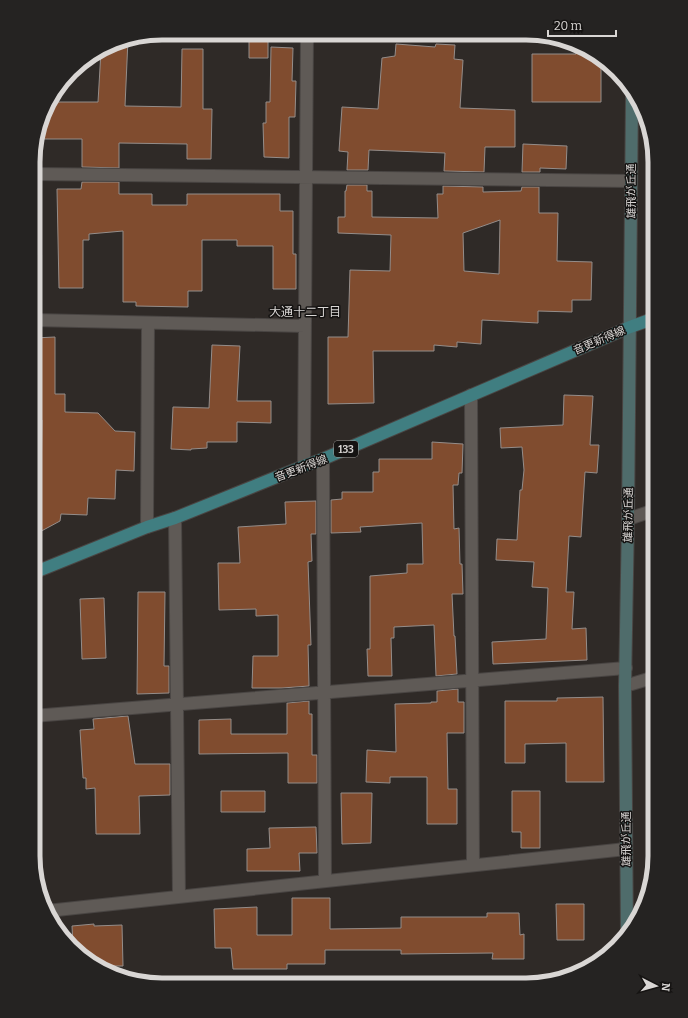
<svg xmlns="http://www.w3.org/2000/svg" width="688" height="1018" font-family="Bitter,'Noto Sans JP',serif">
  <rect width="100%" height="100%" fill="#2f2a27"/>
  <!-- building -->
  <path fill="#804c2f" stroke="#948d8a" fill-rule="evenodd" d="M 128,39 L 125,106 L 181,107 L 182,49 L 203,49 L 203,109 L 212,109 L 211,159 L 187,159 L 187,144 L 119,143 L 119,168 L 82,167 L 82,139 L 36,139 L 49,102 L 98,102 L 101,51 L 120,40 Z
    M 249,39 L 268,39 L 268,58 L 249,58 Z
    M 396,44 L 435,47 L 436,44 L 455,45 L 454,59 L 463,60 L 460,108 L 515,110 L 515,147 L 485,147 L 484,172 L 444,171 L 445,153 L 369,150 L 368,170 L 347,170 L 348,152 L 339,151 L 342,107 L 378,109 L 382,58 L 395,56 Z
    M 271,47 L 293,48 L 292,81 L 296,81 L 295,117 L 289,117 L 289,158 L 264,157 L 263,123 L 266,123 L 266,102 L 270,102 Z
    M 576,48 L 601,58 L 601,102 L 532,102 L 532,54 L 576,54 Z
    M 523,144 L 567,146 L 566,169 L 540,168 L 540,172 L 522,172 Z
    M 82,182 L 119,182 L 119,194 L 152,194 L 152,205 L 187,205 L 187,194 L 280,194 L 280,211 L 293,211 L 293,254 L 296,254 L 296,289 L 273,289 L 273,246 L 237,246 L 237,240 L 202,240 L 202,291 L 188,291 L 188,307 L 136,306 L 136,302 L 123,302 L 123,231 L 89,234 L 89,240 L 83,240 L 83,288 L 59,288 L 57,189 L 81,189 Z
    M 347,185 L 367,185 L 367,191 L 372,191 L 372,217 L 438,218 L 437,194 L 443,194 L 443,186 L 483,187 L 483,192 L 521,191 L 522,187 L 539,187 L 539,213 L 558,213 L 557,261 L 592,262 L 591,300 L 572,300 L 572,312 L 538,311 L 538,323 L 482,320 L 481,344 L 457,342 L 457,347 L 434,345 L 434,351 L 373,351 L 374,403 L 328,404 L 328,337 L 348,337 L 350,270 L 390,271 L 391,235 L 338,233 L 338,217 L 345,217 L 345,191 L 346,191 ZM 500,220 L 499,274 L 464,271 L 463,233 Z
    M 55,337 L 55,394 L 65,394 L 65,412 L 98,413 L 115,431 L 135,432 L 134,471 L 116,470 L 115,499 L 88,498 L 87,515 L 61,514 L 60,521 L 34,535 L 34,486 L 41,486 L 42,420 L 36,420 L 38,382 L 34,382 L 34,338 Z
    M 212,345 L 240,346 L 237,401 L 271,401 L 271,423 L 237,422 L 237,442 L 207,442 L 207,448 L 191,449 L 191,450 L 171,449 L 173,407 L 209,408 Z
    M 564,395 L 593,396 L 590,445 L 599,445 L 597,473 L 585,472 L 581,537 L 569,536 L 566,592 L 574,592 L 572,629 L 586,628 L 587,660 L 493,664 L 492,642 L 546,639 L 548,588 L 532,587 L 534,562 L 496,560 L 497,539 L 517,540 L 520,490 L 522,490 L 524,470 L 522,447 L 501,448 L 500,428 L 563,425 Z
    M 432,442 L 463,444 L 462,473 L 459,473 L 458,485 L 453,485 L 454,529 L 459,528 L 460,564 L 462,564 L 463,594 L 452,594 L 454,636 L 455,636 L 457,674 L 436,676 L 434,625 L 394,627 L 394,638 L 391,638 L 392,676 L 368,676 L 367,649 L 370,649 L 370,576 L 407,573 L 407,564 L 423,564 L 422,523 L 360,527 L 361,532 L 331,533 L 331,500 L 342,499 L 342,492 L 373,492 L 373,472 L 379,472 L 379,459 L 432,459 Z
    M 316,501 L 316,534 L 311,534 L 312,561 L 308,562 L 311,645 L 308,645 L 309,686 L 282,688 L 252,688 L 253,656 L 278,656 L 278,615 L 256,616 L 256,609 L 219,610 L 218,563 L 240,563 L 238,527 L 286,524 L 285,502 Z
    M 138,592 L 165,592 L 164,666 L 169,666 L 169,693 L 137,694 Z
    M 104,598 L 106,658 L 82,659 L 80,599 Z
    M 458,689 L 458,702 L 464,702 L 464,733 L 447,733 L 448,789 L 457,789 L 457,824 L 427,824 L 427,777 L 390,777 L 390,783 L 366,782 L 367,750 L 396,752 L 395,704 L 431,703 L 431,702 L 437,702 L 437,691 Z
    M 603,697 L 604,782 L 566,782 L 566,743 L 525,744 L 525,763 L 505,763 L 505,701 L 557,701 L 557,698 Z
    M 309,701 L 309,714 L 312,714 L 312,755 L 317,755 L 317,783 L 288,783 L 288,753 L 199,754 L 199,720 L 231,719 L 231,734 L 287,734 L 287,703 Z
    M 128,716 L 135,764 L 170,764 L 170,795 L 139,796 L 140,834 L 96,834 L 95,788 L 86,789 L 86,778 L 83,778 L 80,730 L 94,729 L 93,719 Z
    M 221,791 L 265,791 L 265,812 L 221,812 Z
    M 512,791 L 540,791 L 540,848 L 521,848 L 521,832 L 512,832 Z
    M 341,793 L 372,793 L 371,843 L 342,844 Z
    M 316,827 L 317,853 L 299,853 L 300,871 L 247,871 L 247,849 L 270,848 L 269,828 Z
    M 292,898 L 330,898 L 330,929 L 401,928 L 401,917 L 487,917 L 487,913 L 519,913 L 520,935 L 524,934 L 524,959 L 492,959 L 493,953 L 401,954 L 401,950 L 325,950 L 325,964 L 287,964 L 287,969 L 233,969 L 231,948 L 215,948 L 214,909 L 257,907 L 257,935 L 292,935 Z
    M 556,904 L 584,904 L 584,940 L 557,940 Z
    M 94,924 L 94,926 L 122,925 L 123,966 L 103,966 L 84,959 L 73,945 L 72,926 Z"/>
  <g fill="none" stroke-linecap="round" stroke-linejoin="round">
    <!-- street casing -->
    <g stroke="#494543" stroke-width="14">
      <path id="street" d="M 34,174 L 631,181
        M 34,320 L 305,326
        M 471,395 L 473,865
        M 323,459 L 325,881
        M 304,466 L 307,33
        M 175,518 L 179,897
        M 628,519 L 655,510
        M 147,527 L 148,323
        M 625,686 L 655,677
        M 33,716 L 626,668
        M 47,911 L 626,849"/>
    </g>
    <!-- secondary casing -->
    <g stroke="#494543" stroke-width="14">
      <path id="secondary" d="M 627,935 L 625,686 L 628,519 L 632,95"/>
    </g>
    <!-- primary casing -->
    <g stroke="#494543" stroke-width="14">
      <path id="primary" d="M 33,573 L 147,527 L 175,518 L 304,466 L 323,459 L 630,327 L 655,318"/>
    </g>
    <!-- path -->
    <path stroke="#6b6764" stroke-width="2.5" stroke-dasharray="4 2" stroke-linecap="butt" d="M 647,276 L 655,273
      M 648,354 L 655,350"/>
    <!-- street -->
    <use href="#street" stroke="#5f5a56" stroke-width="12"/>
    <!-- secondary -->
    <use href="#secondary" stroke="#4f6c6b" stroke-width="12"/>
    <!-- primary -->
    <use href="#primary" stroke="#407e81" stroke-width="12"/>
  </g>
  <g text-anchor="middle" stroke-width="3" stroke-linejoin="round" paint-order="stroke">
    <!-- shield labels -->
    <rect fill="#151312" stroke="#9e9c9a" stroke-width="1" x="334" y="441" width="24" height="16" rx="3"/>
    <g font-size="10" font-weight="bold" fill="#d9d6d4">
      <text x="346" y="453">133</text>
    </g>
    <!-- street labels -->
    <g font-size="11" fill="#d9d6d4" stroke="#151312">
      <text transform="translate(631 191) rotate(-90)" y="4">雄飛が丘通</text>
      <text transform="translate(599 340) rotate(-23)" y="4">音更新得線</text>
      <text transform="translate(301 468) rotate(-21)" y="4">音更新得線</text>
      <text transform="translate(628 515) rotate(-89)" y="4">雄飛が丘通</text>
      <text transform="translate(626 839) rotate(-90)" y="4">雄飛が丘通</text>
    </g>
    <!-- neighbourhood labels -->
    <g font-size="12" fill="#d9d6d4" stroke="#151312">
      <text x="305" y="316">大通十二丁目</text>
    </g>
  </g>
  <!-- crop -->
  <path d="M0 0H688V1018H0ZM162 40H526A122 122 0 0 1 648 162V856A122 122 0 0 1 526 978H162A122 122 0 0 1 40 856V162A122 122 0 0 1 162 40Z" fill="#252322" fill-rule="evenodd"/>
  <path fill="none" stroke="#d9d6d4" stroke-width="5" d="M162 40H526A122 122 0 0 1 648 162V856A122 122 0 0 1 526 978H162A122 122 0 0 1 40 856V162A122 122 0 0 1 162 40Z"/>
  <!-- north arrow -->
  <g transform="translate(656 986) rotate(96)" stroke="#151312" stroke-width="3" paint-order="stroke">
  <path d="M0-3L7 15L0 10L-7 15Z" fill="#d9d6d4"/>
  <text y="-6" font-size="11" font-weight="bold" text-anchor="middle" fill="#d9d6d4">N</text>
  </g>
  <!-- scale -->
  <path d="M548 30v6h68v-6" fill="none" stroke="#d9d6d4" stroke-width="2"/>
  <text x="554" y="30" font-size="12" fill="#d9d6d4" stroke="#151312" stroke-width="3" paint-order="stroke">20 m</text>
</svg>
